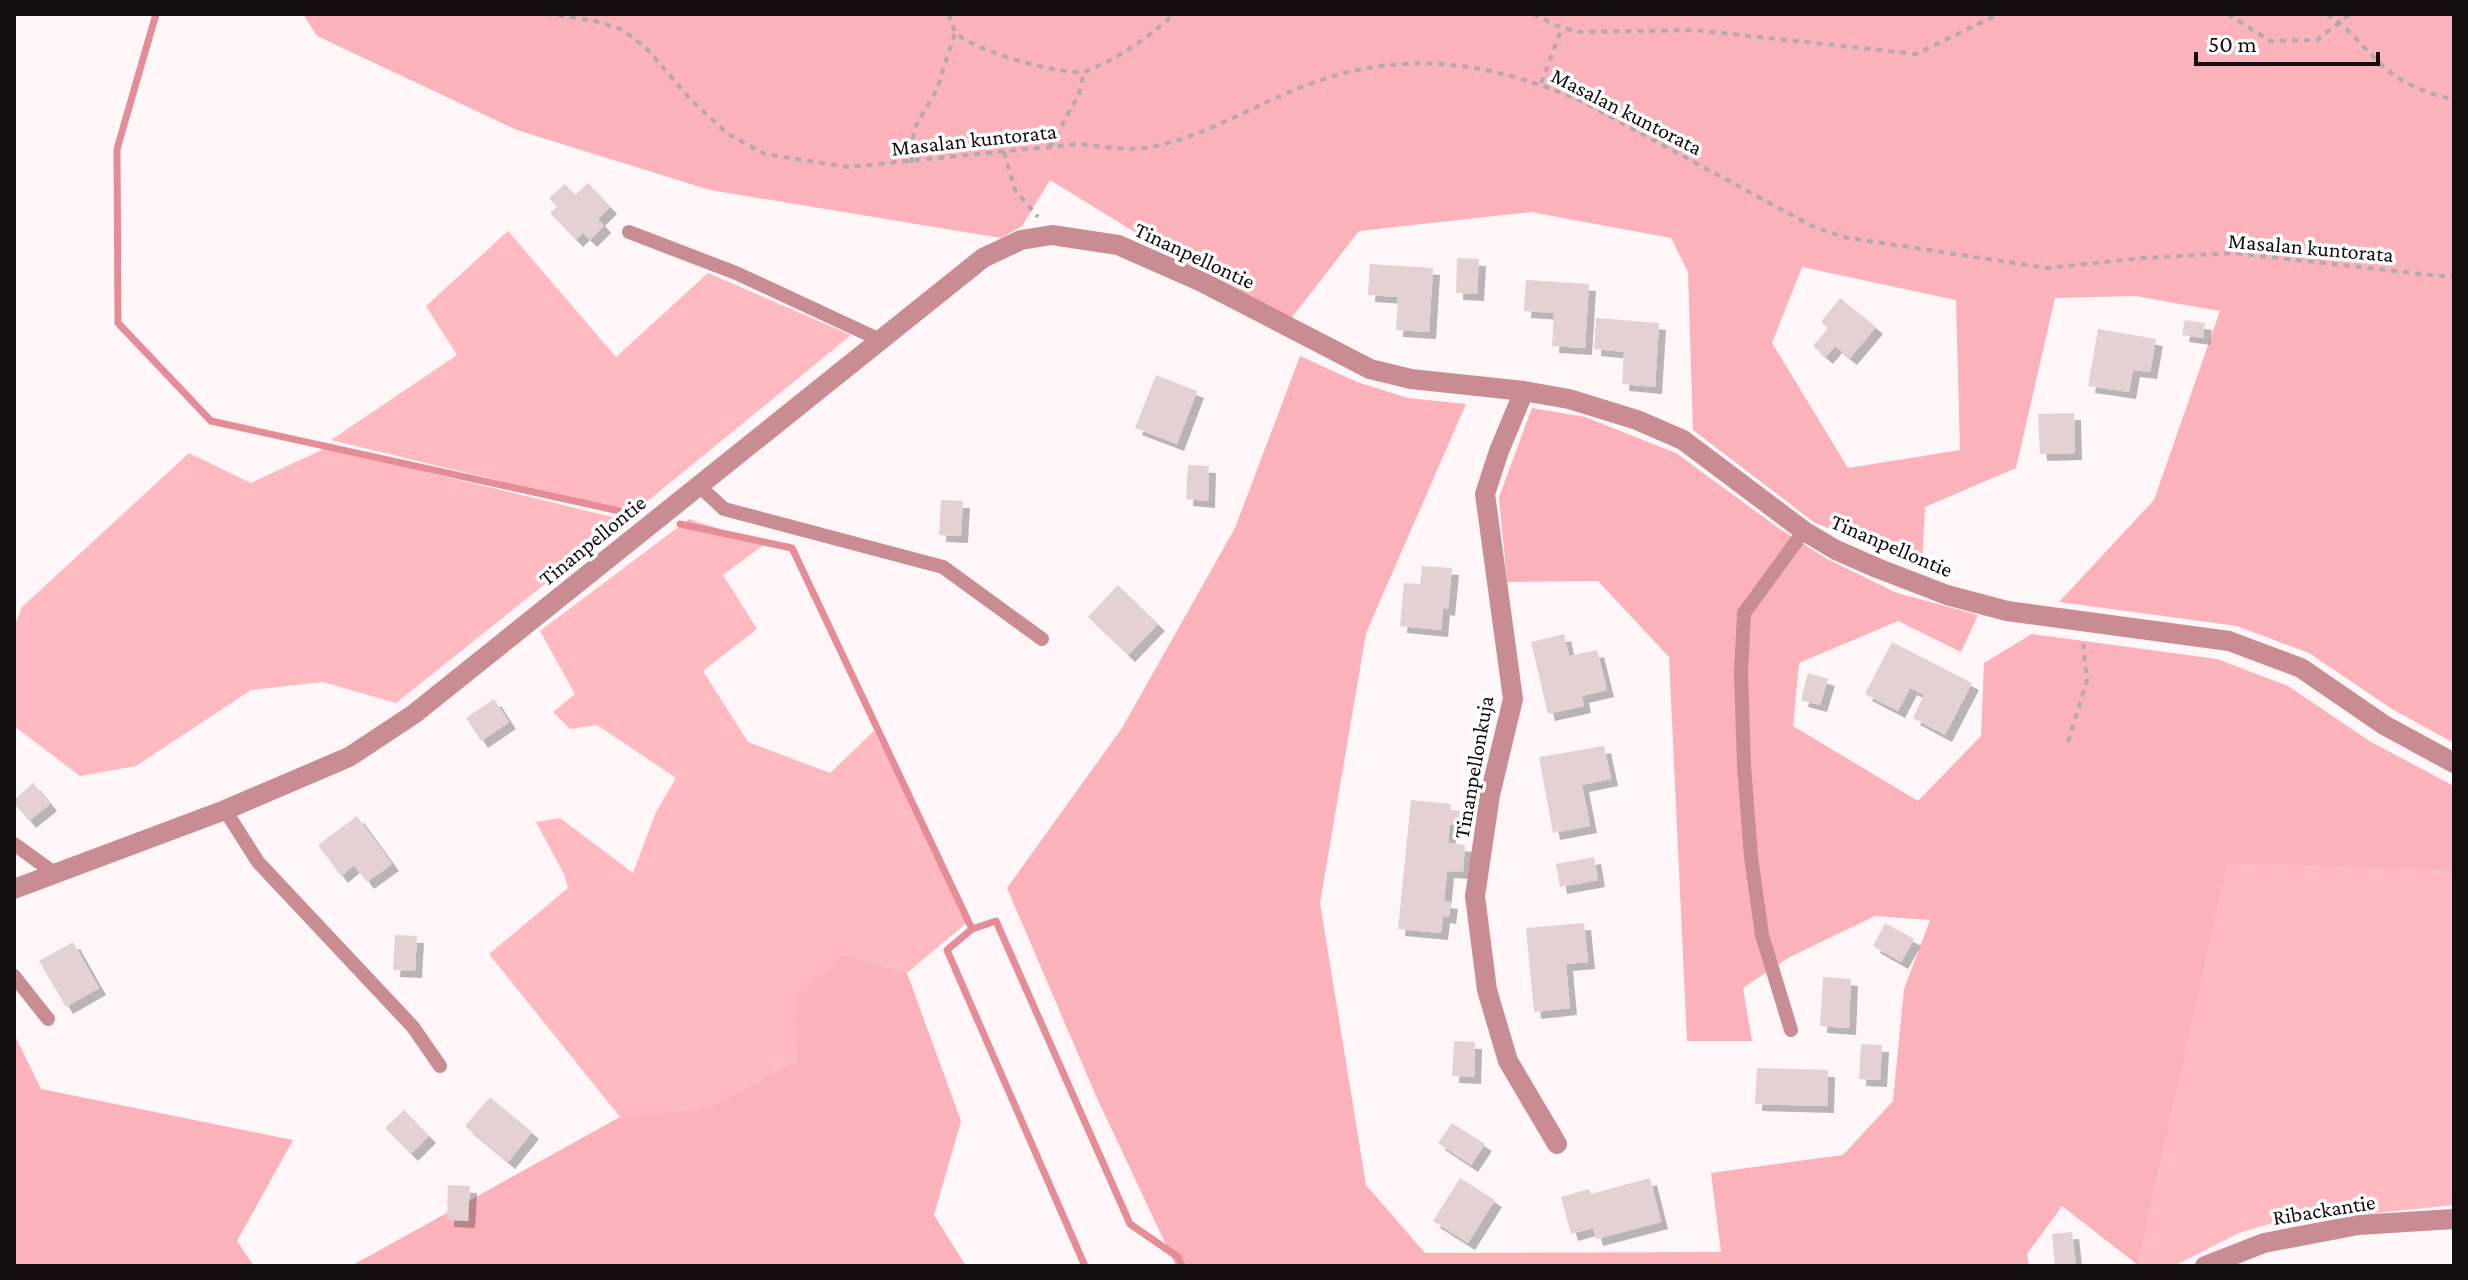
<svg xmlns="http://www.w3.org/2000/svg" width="2468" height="1280" font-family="'Crimson Pro',serif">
  <defs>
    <filter id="shadow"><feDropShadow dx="7" dy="7" stdDeviation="0" flood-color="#0004"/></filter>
  </defs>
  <rect width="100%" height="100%" fill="#fef6f7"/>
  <!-- green -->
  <path fill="#feb9c1" d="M 508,231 L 616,357 L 708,273 L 851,335 L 633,513 L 331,440 L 457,355 L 426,306 Z
    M 326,448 L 625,520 L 396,703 L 323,682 L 251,690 L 136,766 L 80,776 L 14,726 L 14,628 L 22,607 L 189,453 L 251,483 Z
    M 689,519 L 765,544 L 723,575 L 757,629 L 703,671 L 748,742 L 830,773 L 874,731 L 970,920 L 907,973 L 843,954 L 795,997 L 798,1058 L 711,1107 L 620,1117 L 489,954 L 568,888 L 564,874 L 536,822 L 560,818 L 633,873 L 656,812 L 676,778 L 597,725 L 570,729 L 553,712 L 575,694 L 540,631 Z
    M 2228,864 L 2454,871 L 2454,1205 L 2269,1224 L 2239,1233 L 2174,1266 L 2138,1266 Z"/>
  <!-- forest -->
  <path fill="#fbb2bb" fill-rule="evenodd" d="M 303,14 L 2454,14 L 2454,743 L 2392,709 L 2309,653 L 2237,626 L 2059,602 L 2154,500 L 2220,311 L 2135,296 L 2055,298 L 2016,468 L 1925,507 L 1922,564 L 1815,523 L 1693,430 L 1688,272 L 1671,238 L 1531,212 L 1359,231 L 1286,325 L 1050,180 L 1022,226 L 1001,238 L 710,190 L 517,130 L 317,36 ZM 1802,267 L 1956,300 L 1960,450 L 1848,468 L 1772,343 Z
    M 1300,356 L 1357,382 L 1408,398 L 1466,404 L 1366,633 L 1320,903 L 1366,1185 L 1425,1253 L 1721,1252 L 1711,1173 L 1843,1155 L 1893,1101 L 1904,989 L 1930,920 L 1875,916 L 1788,958 L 1743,988 L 1752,1041 L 1687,1041 L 1669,657 L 1598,581 L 1507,582 L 1499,497 L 1532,408 L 1585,417 L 1676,453 L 1777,527 L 1827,559 L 1897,593 L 1978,615 L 1961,652 L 1898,621 L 1799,663 L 1793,726 L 1918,801 L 1981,736 L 1984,663 L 2032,634 L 2217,659 L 2288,686 L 2371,742 L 2454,786 L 2454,871 L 2228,864 L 2138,1265 L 2062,1206 L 2027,1254 L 2029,1266 L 1173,1266 L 1175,1264 L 1096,1096 L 1007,888 L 1122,728 L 1235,528 Z
    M 843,954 L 907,973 L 961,1121 L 934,1215 L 966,1266 L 351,1266 L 620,1117 L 711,1107 L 797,1059 L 795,997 Z
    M 14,1034 L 41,1089 L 293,1140 L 237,1241 L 254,1266 L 14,1266 Z"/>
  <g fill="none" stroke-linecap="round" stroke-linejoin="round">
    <!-- stream -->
    <path stroke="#e48c98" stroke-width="7" d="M 156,14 L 117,149 L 118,323 L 211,421 L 633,514
      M 680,524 L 792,548 L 972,929 L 996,921 L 1130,1224 L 1178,1257 L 1182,1266
      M 972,929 L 947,950 L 1085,1266"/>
  </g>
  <!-- building -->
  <path fill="#e4d1d2" filter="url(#shadow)" d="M 588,183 L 610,207 L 598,219 L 604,226 L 590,240 L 583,233 L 576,240 L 550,213 L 557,207 L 549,198 L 565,184 L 575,195 Z
    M 1457,258 L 1479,259 L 1477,294 L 1456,293 Z
    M 1370,264 L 1433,268 L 1429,332 L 1396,330 L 1398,297 L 1368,295 Z
    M 1526,280 L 1589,284 L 1585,348 L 1552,346 L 1554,313 L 1524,311 Z
    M 1840,298 L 1876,327 L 1850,358 L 1835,346 L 1826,357 L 1813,346 L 1828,328 L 1821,322 Z
    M 1596,318 L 1659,323 L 1655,387 L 1622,384 L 1624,352 L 1594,349 Z
    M 2185,320 L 2205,323 L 2203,338 L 2182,335 Z
    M 2098,329 L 2156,339 L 2150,372 L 2133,370 L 2129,392 L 2088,386 Z
    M 1156,375 L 1197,391 L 1177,444 L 1135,428 Z
    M 2074,413 L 2075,453 L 2040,454 L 2038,414 Z
    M 1188,465 L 1209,466 L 1208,501 L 1186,499 Z
    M 941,500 L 963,501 L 961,536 L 939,535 Z
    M 1422,566 L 1452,568 L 1448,609 L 1443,608 L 1441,630 L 1400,626 L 1404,583 L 1420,584 Z
    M 1118,585 L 1158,624 L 1128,655 L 1088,617 Z
    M 1564,634 L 1569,656 L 1597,650 L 1607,690 L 1582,696 L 1584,706 L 1548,714 L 1531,642 Z
    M 1892,642 L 1972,683 L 1945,735 L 1913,718 L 1924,695 L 1910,688 L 1898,711 L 1865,694 Z
    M 1808,673 L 1828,679 L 1820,705 L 1801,700 Z
    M 494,699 L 509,722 L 481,741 L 466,718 Z
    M 1604,746 L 1611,779 L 1582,785 L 1590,826 L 1553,833 L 1539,757 Z
    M 33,783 L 50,804 L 29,821 L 14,803 L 14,800 Z
    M 1411,800 L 1451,804 L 1450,810 L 1460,811 L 1458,825 L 1450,825 L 1448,843 L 1465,845 L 1463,872 L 1447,871 L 1444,901 L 1451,902 L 1449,917 L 1443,916 L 1441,933 L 1398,929 Z
    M 357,816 L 392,864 L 367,882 L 354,865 L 341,876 L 318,845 Z
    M 1594,857 L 1598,880 L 1560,887 L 1556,864 Z
    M 1584,923 L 1588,962 L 1566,964 L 1570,1008 L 1534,1012 L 1526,928 Z
    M 1885,923 L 1914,939 L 1901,962 L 1873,946 Z
    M 395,935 L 417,936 L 415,971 L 393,970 Z
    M 73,942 L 99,988 L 66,1007 L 39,961 Z
    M 1823,977 L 1851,979 L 1849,1028 L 1820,1026 Z
    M 1454,1041 L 1475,1042 L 1474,1077 L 1452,1076 Z
    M 1861,1044 L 1882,1045 L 1880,1080 L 1859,1079 Z
    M 1757,1068 L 1828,1070 L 1827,1106 L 1755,1104 Z
    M 490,1097 L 532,1132 L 508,1162 L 465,1126 Z
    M 404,1110 L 429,1136 L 411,1154 L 385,1128 Z
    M 1452,1123 L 1485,1144 L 1471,1165 L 1438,1143 Z
    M 1460,1178 L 1495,1200 L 1468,1243 L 1433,1221 Z
    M 1650,1178 L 1661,1222 L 1596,1239 L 1593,1228 L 1571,1234 L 1561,1197 L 1589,1189 L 1591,1194 Z
    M 448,1185 L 470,1186 L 468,1221 L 447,1220 Z
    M 2072,1232 L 2076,1266 L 2055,1266 L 2052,1234 Z"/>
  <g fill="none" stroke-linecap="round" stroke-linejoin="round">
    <!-- path -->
    <path stroke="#b2aaab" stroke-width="4" stroke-dasharray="6 6" stroke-linecap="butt" d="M 546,14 L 592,20 L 623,30 L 647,49 L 691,100 L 728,134 L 765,154 L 848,167 L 1079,144 C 1103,147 1128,151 1152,147 C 1210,135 1260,101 1315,82 C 1407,49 1494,63 1581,101 L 1812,226 L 1843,237 L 2047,268 L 2143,258 L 2233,253 L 2441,276 L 2454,275
      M 852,14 L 864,14
      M 949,14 C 950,19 952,27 955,31 C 966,49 1067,78 1087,71 C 1119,58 1149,37 1174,14
      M 1533,14 L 1562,28 L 1582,32 L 1694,30 L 1916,54 L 1999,14
      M 2228,14 L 2270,41 L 2317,40 L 2350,14
      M 2327,14 C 2352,29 2368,55 2391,73 C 2404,84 2437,97 2454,99
      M 14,16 L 15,14
      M 1541,83 L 1562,28
      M 1050,147 L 1079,94 L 1084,73
      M 1004,152 L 1015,190 L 1038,217
      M 911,163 L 914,129 L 937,89 L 955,33
      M 2068,742 L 2087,680 L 2083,644"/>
    <!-- service -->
    <path stroke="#c98c93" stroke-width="14" d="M 629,232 L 736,273 L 878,339
      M 698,485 L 724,509 L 943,567 L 1042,639
      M 225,810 L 258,862 L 413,1027 L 440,1066
      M 14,844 L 57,875
      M 14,976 L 48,1019
      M 1791,1030 L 1762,935 L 1751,857 L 1744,765 L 1741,673 L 1744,613 L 1804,531"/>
    <!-- minor -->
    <path stroke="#c98c93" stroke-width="20" d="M 1524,391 L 1499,451 L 1485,494 L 1513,699 L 1490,795 L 1475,896 L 1487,990 L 1508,1061 L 1557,1144
      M 14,889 L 225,810 L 349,757 L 414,714 L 983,258 L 1021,240 L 1052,235 L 1118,245 L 1200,281 L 1370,369 L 1411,379 L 1524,391 L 1569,399 L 1637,420 L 1683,440 L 1804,531 L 1836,550 L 1877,568 L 1947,595 L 2007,611 L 2229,641 L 2301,668 L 2384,725 L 2454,763
      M 2205,1266 L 2264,1243 L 2358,1225 L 2454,1219"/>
  </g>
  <g text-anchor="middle" stroke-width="7" stroke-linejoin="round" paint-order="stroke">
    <!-- street labels -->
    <g font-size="22" fill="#130d0e" stroke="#fff">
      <text transform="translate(1627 111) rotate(27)" y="8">Masalan kuntorata</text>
      <text transform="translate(974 139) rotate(-6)" y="8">Masalan kuntorata</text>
      <text transform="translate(2311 247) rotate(5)" y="8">Masalan kuntorata</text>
      <text transform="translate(1195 255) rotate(25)" y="8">Tinanpellontie</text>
      <text transform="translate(592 540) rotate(-39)" y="8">Tinanpellontie</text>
      <text transform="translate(1892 545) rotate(23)" y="8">Tinanpellontie</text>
      <text transform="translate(1473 767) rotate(-80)" y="8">Tinanpellonkuja</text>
      <text transform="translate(2324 1209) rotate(-9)" y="8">Ribackantie</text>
    </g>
  </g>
  <!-- border -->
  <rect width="2468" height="1280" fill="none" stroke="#130d0e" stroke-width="32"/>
  <!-- scale -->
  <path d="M2196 52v12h182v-12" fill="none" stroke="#130d0e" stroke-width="4"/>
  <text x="2208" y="52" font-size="24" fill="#130d0e" stroke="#ffffff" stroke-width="6" paint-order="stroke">50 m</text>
</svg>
